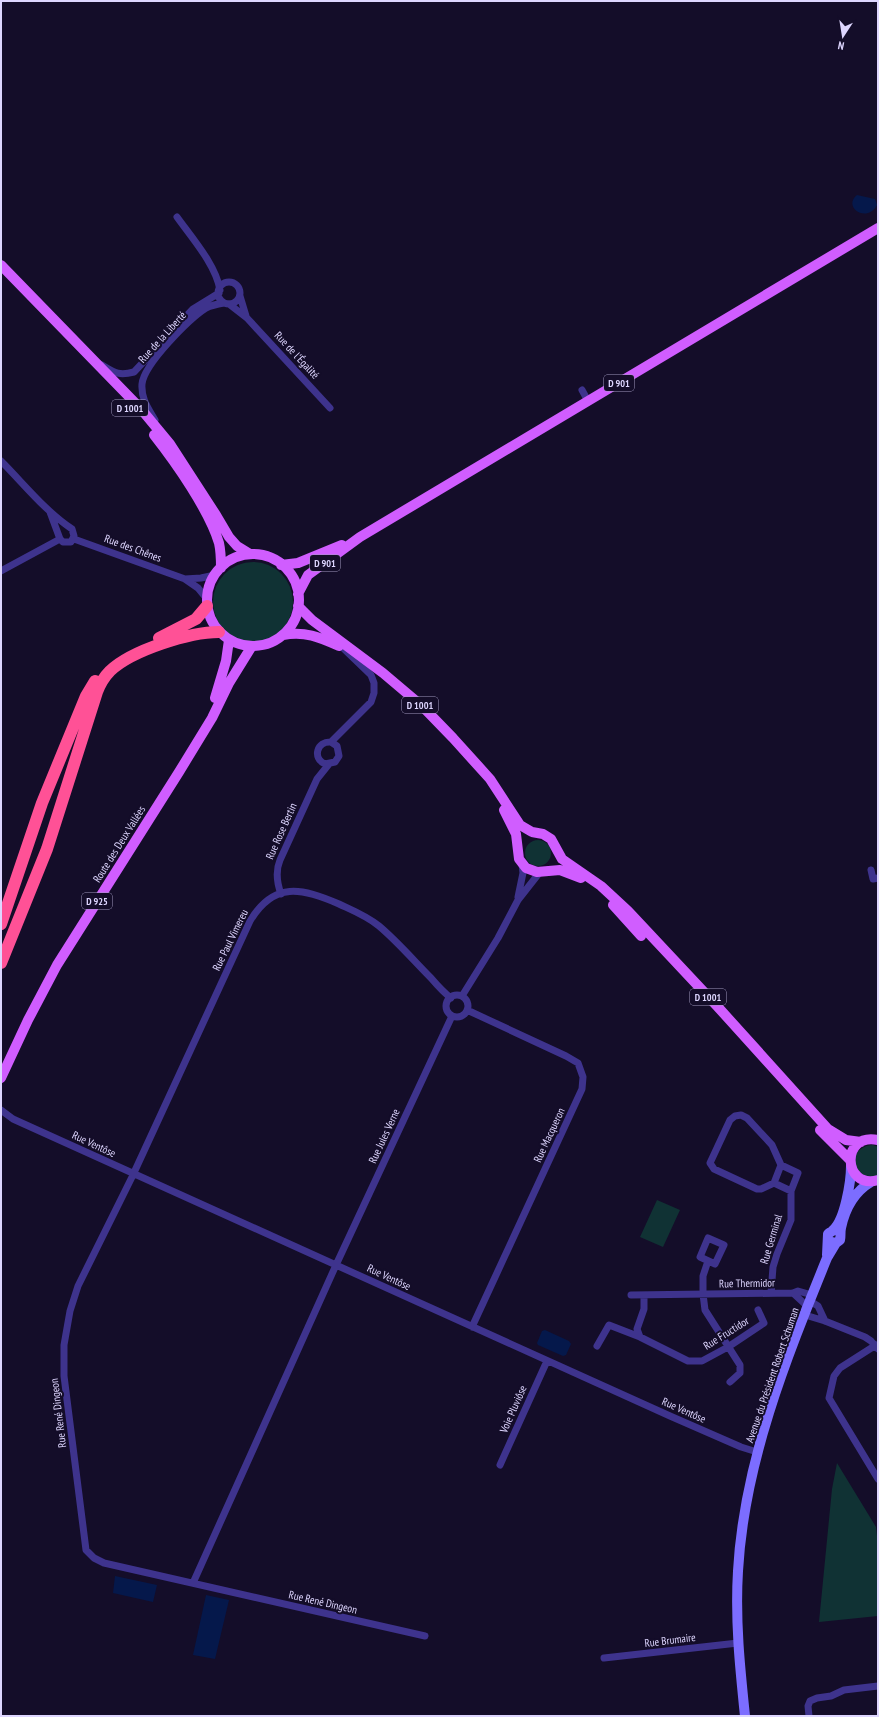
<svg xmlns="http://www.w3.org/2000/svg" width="879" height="1717" font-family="'PT Sans Narrow',sans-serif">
  <rect width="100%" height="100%" fill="#140d29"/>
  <!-- green -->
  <path fill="#103234" d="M213 602a40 40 0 1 1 80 0a40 40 0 1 1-80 0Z
    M525 853a13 13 0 1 1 26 0a13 13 0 1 1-26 0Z
    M 873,1145 L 878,1147 L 878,1176 L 875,1177 L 863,1175 C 860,1172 856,1168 855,1164 C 852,1153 863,1145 873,1145 Z
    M 657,1200 L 680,1210 L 663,1247 L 640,1237 Z
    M 837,1463 L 876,1527 L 878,1545 L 878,1616 L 819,1622 L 832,1489 Z"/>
  <!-- water -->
  <path fill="#05184b" d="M 857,195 L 875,199 L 877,205 C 867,224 842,207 857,195 Z
    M 545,1330 L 569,1341 L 571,1344 L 566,1355 L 563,1356 L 538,1345 L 537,1343 L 542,1331 Z
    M 115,1576 L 157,1585 L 153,1602 L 113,1593 Z
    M 206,1595 L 229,1600 L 215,1659 L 193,1655 Z"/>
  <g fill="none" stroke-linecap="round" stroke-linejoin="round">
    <!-- street -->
    <path stroke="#3e338d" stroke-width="7" d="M 177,217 C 192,238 216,265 220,290
      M218 293a11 11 0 1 1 22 0a11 11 0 1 1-22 0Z
      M 240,296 L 246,316
      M 229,304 L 247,318 L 330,408
      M 102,365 C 115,373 119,376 134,372 L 193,309 L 219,293
      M 582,390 L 588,401
      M 155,420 C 148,408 141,399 142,384 C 144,364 189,319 206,308 C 212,305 218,304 224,303
      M 1,461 C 24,484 45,511 72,529 L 74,536 L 71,542 L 63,542 L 60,539 L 50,512
      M 74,539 L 185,579 L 198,588 L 207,599
      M 1,571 L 60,539
      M 185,579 L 201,578 L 215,575
      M 331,742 L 337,746 L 339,756 L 335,762 L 325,764 C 312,758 317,741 331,742 L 371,702 L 374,693 L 374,683 L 371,675 L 344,649
      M 871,870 L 873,879 L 878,878
      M 281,894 C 277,883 275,872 280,860 L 317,779 L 329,764
      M 518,897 L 523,873 L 522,864
      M446 1006a11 11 0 1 1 22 0a11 11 0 1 1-22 0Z
      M 462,996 L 498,938 L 518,900 L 540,872
      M 467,1010 L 566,1056 L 578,1063 L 583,1077 L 582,1089 L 472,1327
      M 1,1110 L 13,1119 L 670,1416 L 741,1447 L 757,1452
      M 741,1115 L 747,1118 L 772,1145 L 781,1165 L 774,1183 L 761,1189 L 757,1189 L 714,1169 L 710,1163 L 730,1120 L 735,1116 Z
      M 774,1183 L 791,1191 L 798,1173 L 781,1165
      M 708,1238 L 724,1245 L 715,1264 L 700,1257 Z
      M 708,1261 L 703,1276 L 703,1294 L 705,1310 L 740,1365 L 740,1373 L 730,1382
      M 771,1293 L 773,1267 L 777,1254 L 791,1220 L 791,1191
      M 793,1293 L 808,1307
      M 631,1295 L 793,1293 L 798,1291 L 812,1295
      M 644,1295 L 644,1309 L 637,1329 L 640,1337 L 688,1361 L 702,1361 L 728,1347 L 764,1323 L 758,1310
      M 810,1301 L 818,1306 L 825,1321
      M 805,1315 L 825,1321 L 865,1337 L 871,1341 L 878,1349
      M 876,1345 L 840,1368 L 834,1376 L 829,1398 L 878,1479
      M 597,1346 L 609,1325 L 640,1337
      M 500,1465 L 547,1361
      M 193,1583 L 336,1265 L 452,1016
      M 425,1636 L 104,1563 L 94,1558 L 86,1550 L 64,1376 L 64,1345 L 70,1311 L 78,1286 L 132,1177 L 250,921 C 274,881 302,888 339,904 C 354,911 367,916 379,926 C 398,942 414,961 431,978 C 437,985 443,992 451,998
      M 604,1658 L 738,1643
      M 809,1716 L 808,1706 L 810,1701 L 817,1698 L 831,1696 L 844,1690 L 878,1686"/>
    <!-- secondary -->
    <path stroke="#7c6dff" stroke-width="10" d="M 831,1242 L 836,1243 L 840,1240 C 841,1236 840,1232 841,1228 C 845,1209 854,1192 871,1182
      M 827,1255 L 828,1234 C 830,1232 832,1232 833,1230 C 845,1220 851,1181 851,1166
      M 745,1716 C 740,1668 735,1620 738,1571 C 744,1462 786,1359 827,1258 L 836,1243"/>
    <!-- primary -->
    <path stroke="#d05dff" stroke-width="10" d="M 1,265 L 141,409 L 170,444 L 216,515 L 229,537 L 237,546 L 250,554
      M 154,435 C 176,463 209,510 219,543 C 221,552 221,559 221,568
      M207 600a46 46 0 1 1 92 0a46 46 0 1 1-92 0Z
      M 281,565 L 298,563 L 342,545
      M 298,594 L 308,575 L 360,537 L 878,228
      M 298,606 L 312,620 L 383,673 L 422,706 L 453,738 L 490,779 L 520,825 L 532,832 L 543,834 L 551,839 L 562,859 L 601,886 L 628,911 L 717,1006 L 828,1129 L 846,1140 L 861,1142
      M 283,635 C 305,631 319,637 339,646
      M 215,698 L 226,661 L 229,640
      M 504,810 L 516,834 L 519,859 L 526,868 L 537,872 L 560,870 L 581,878
      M 613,905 L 641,936
      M 1,1078 L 28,1020 L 57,965 L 179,772 L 212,718 L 229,683 L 252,646
      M 820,1130 L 850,1160
      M 878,1140 C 840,1132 843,1190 878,1180"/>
    <!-- highway -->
    <path stroke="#ff5196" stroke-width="12" d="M 159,638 L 196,619 L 207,606
      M 1,924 L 42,803 L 86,696 L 95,681
      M 1,963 L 47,849 L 97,692 C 100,684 104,677 110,671 C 132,650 190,632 219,632"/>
  </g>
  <g text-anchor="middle" stroke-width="4" stroke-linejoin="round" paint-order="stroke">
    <!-- shield labels -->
    <g fill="#140d29" stroke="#a19abf" stroke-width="1">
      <rect x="604" y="375" width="30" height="16" rx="3"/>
      <rect x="112" y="400" width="36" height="16" rx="3"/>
      <rect x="310" y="555" width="30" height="16" rx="3"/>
      <rect x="402" y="697" width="36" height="16" rx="3"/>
      <rect x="82" y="893" width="30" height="16" rx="3"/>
      <rect x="690" y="989" width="36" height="16" rx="3"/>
    </g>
    <g font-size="10" font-weight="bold" fill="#ded6ff">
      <text x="619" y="387">D 901</text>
      <text x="130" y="412">D 1001</text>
      <text x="325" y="567">D 901</text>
      <text x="420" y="709">D 1001</text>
      <text x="97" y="905">D 925</text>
      <text x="708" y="1001">D 1001</text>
    </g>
    <!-- street labels -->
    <g font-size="11" fill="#ded6ff" stroke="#140d29">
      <text transform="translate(162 337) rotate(-48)" y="4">Rue de la Liberté</text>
      <text transform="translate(297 355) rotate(47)" y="4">Rue de l'Égalité</text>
      <text transform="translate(133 548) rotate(20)" y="4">Rue des Chênes</text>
      <text transform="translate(281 831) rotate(-66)" y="4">Rue Rose Bertin</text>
      <text transform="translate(119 844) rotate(-58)" y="4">Route des Deux Vallées</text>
      <text transform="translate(230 940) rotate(-64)" y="4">Rue Paul Vimereu</text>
      <text transform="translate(549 1135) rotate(-65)" y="4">Rue Macqueron</text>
      <text transform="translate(384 1136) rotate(-65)" y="4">Rue Jules Verne</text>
      <text transform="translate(94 1144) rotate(25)" y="4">Rue Ventôse</text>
      <text transform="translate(771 1239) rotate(-73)" y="4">Rue Germinal</text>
      <text transform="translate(389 1277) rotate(25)" y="4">Rue Ventôse</text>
      <text transform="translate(747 1283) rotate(-1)" y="4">Rue Thermidor</text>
      <text transform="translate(726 1333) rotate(-32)" y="4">Rue Fructidor</text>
      <text transform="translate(772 1375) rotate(-71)" y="4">Avenue du Président Robert Schuman</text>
      <text transform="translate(513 1409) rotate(-66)" y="4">Voie Pluviôse</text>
      <text transform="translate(684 1410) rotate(24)" y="4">Rue Ventôse</text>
      <text transform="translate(58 1413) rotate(-97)" y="4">Rue René Dingeon</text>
      <text transform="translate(323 1602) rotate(13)" y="4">Rue René Dingeon</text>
      <text transform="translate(670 1640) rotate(-7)" y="4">Rue Brumaire</text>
    </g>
  </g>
  <!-- border -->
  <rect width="879" height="1717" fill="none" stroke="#ded6ff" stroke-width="4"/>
  <!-- north arrow -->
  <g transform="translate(843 36) rotate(192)" stroke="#140d29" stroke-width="3" paint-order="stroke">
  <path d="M0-3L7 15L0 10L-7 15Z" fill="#ded6ff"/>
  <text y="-6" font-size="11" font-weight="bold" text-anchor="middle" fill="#ded6ff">N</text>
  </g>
</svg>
